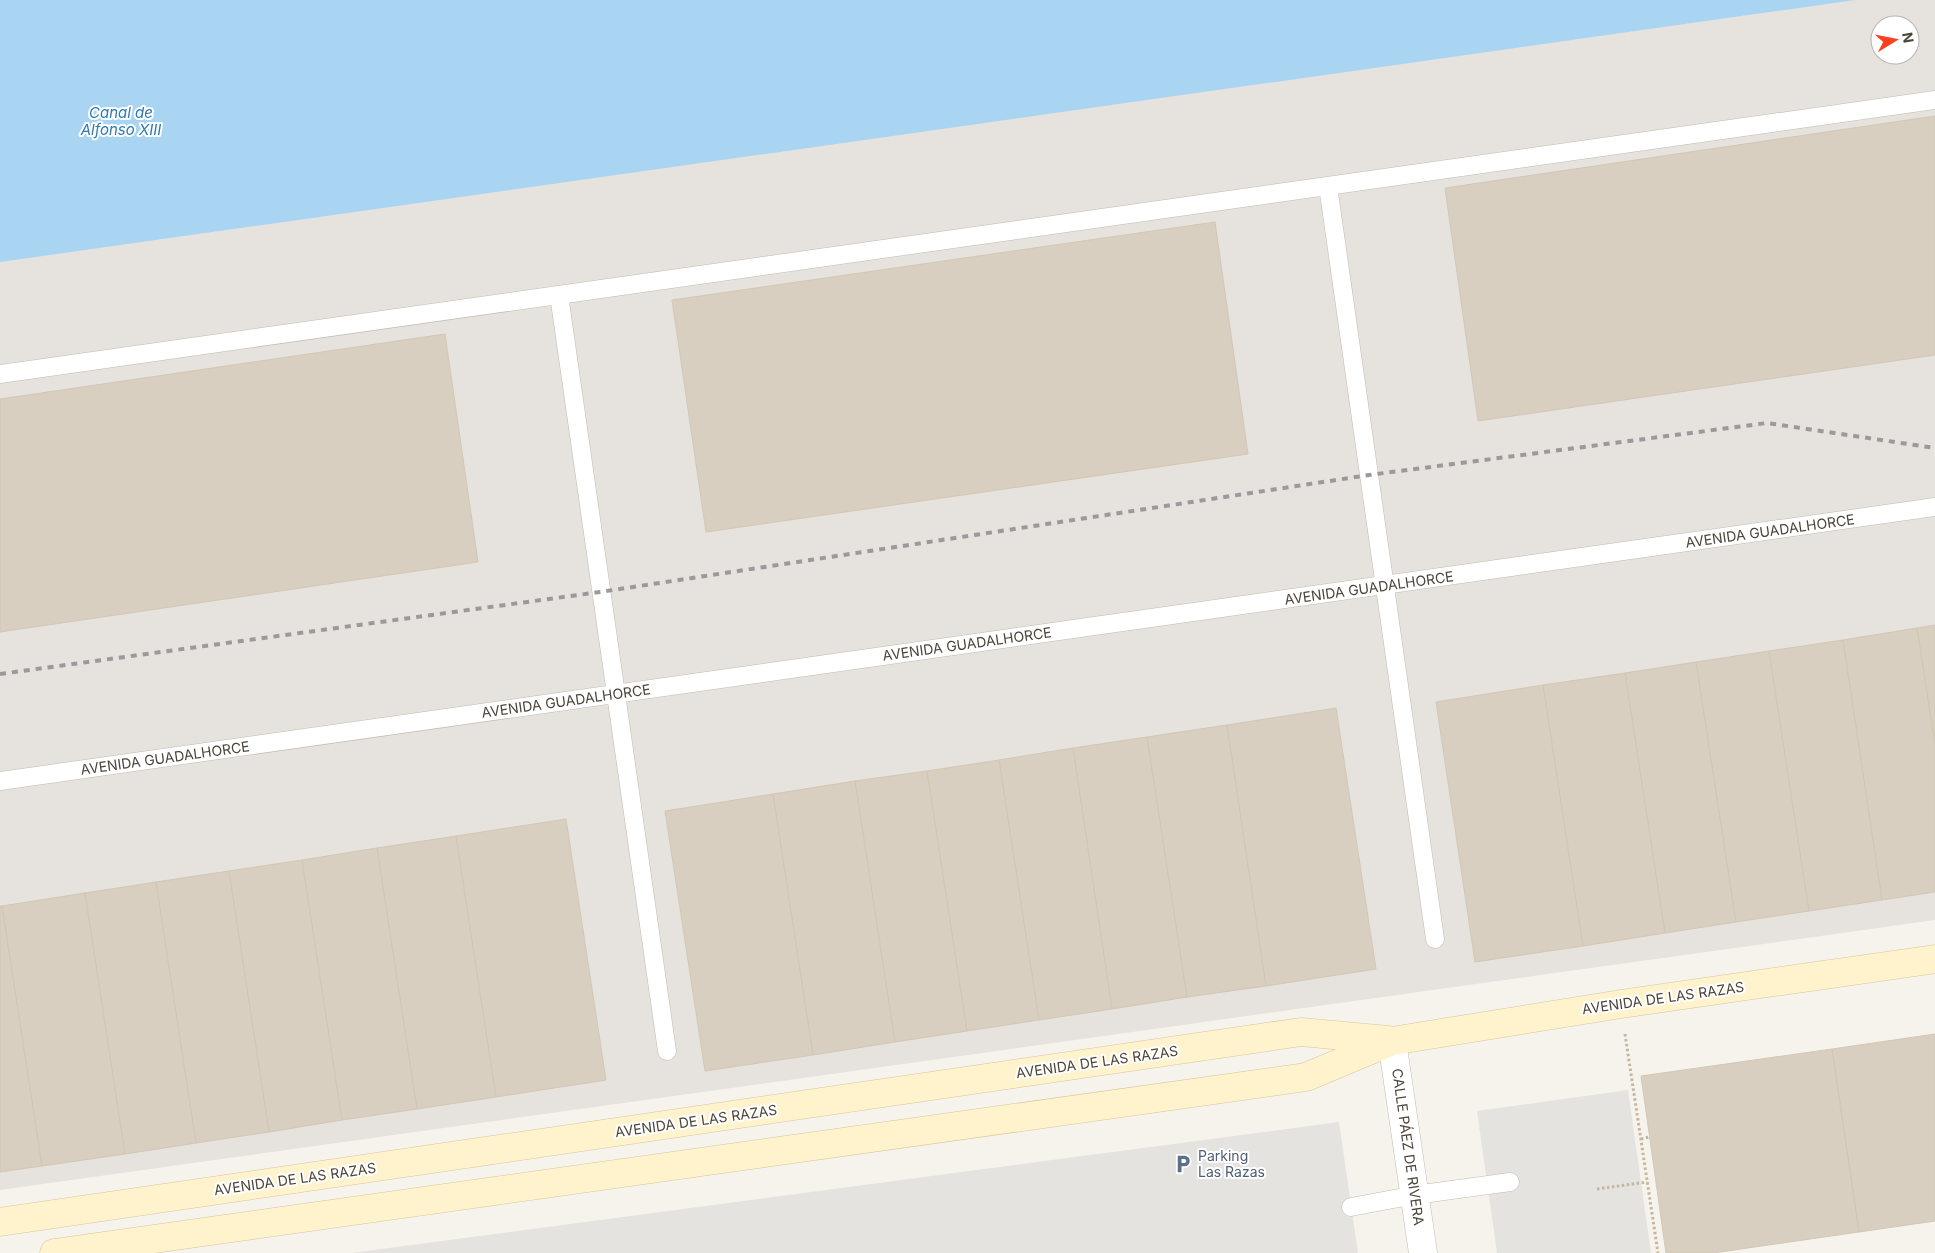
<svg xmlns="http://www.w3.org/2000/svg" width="1935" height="1253" font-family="Inter,sans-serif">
  <rect width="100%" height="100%" fill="#f6f3ec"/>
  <!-- industrial -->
  <path fill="#e6e2dd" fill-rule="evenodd" d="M 1852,0 L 1935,0 L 1935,920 L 0,1190 L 0,261 ZM 1880,25 L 1910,25 L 1910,55 L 1880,55 Z"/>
  <!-- parking -->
  <path fill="#e5e3e0" d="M 1628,1090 L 1651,1253 L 1497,1253 L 1477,1111 Z
    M 1339,1122 L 1358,1253 L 351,1253 Z"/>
  <!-- water -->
  <path fill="#a9d4f2" d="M 0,0 L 1855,0 L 0,262 Z"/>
  <!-- building -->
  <path fill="#d8cfc1" stroke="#d3c7b4" d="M 1935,116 L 1935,355 L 1478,421 L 1445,188 Z
    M 1215,222 L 1248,454 L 706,532 L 672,300 Z
    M 445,334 L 478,562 L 0,632 L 0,399 Z
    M 1935,625 L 1935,744 L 1917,628 Z
    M 1917,628 L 1935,744 L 1935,892 L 1882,900 L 1843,640 Z
    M 1843,640 L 1882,900 L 1809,911 L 1769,651 Z
    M 1769,651 L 1809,911 L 1736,922 L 1696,662 Z
    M 1696,662 L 1736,922 L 1665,933 L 1625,673 Z
    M 1625,673 L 1665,933 L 1583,946 L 1543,685 Z
    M 1543,685 L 1583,946 L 1475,962 L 1436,702 Z
    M 1336,708 L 1376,969 L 1266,986 L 1227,725 Z
    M 1227,725 L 1266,986 L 1187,997 L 1147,737 Z
    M 1147,737 L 1187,997 L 1112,1009 L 1073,748 Z
    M 1073,748 L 1112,1009 L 1039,1020 L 999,760 Z
    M 999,760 L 1039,1020 L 967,1031 L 927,771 Z
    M 927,771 L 967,1031 L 895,1042 L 855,781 Z
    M 855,781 L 895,1042 L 813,1055 L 773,794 Z
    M 773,794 L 813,1055 L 705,1071 L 665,811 Z
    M 566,819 L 606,1080 L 496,1097 L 456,836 Z
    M 456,836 L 496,1097 L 417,1109 L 377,848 Z
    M 377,848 L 417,1109 L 342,1120 L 302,860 Z
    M 302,860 L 342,1120 L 269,1132 L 229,871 Z
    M 229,871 L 269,1132 L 196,1143 L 156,882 Z
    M 156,882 L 196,1143 L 125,1154 L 85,893 Z
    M 85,893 L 125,1154 L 42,1166 L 2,906 Z
    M 0,906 L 2,906 L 42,1166 L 0,1172 Z
    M 1935,1034 L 1935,1221 L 1859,1232 L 1832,1049 Z
    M 1832,1049 L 1859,1232 L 1713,1253 L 1666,1253 L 1641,1076 Z"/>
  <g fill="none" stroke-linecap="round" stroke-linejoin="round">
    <!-- lane casing -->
    <g stroke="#c2bbae" stroke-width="19">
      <path id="lane" d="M 1328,186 L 1435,939
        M 559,295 L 667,1051
        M 0,374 L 1935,100
        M 0,781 L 1935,507
        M 1351,1207 L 1415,1195 L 1510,1182"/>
    </g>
    <!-- street casing -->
    <g stroke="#c2bbae" stroke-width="29">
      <path id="street" d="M 1392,1041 L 1423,1253"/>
    </g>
    <!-- secondary casing -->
    <g stroke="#d6c79b" stroke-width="29">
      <path id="secondary" d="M 0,1222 L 1301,1032 L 1388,1040
        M 54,1253 L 1306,1077 L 1392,1041 L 1621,1004 L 1935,959"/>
    </g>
    <!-- path -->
    <path stroke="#c4b79f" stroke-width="3" stroke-dasharray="2.5 2.5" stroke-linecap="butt" d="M 1625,1034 L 1658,1253
      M 1641,1139 L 1649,1137
      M 1597,1189 L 1647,1182"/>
    <!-- lane -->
    <use href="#lane" stroke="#fff" stroke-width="18"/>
    <!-- street -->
    <use href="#street" stroke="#fff" stroke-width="28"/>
    <!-- secondary -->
    <use href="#secondary" stroke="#fff3cd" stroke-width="28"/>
    <!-- rail -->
    <path stroke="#9a9a9a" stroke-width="4" stroke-dasharray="6 6" stroke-linecap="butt" d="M 0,674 L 600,592 L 1369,475 L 1767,423 L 1935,448"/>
  </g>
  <!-- icons -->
  <defs>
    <g id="parking-bare" transform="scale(1.5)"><path d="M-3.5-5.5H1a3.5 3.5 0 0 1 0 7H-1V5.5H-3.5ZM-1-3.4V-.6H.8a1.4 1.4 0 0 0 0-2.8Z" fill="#5c6f8a" stroke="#fff" stroke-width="2.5" paint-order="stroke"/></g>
  </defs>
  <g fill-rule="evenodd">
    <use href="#parking-bare" x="1183" y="1164"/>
  </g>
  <g text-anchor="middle" stroke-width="4" stroke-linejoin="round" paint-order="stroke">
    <!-- street labels -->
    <g font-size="14" fill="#4b4439" stroke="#fff">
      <text transform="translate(1770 531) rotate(-8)" y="5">AVENIDA GUADALHORCE</text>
      <text transform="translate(1369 588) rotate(-8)" y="5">AVENIDA GUADALHORCE</text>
      <text transform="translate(967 644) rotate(-8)" y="5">AVENIDA GUADALHORCE</text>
      <text transform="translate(566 701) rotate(-8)" y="5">AVENIDA GUADALHORCE</text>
      <text transform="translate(165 758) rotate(-8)" y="5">AVENIDA GUADALHORCE</text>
      <text transform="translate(1663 998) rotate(-8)" y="5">AVENIDA DE LAS RAZAS</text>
      <text transform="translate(1097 1062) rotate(-8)" y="5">AVENIDA DE LAS RAZAS</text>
      <text transform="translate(696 1121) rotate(-8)" y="5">AVENIDA DE LAS RAZAS</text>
      <text transform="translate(1408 1147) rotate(82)" y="5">CALLE PÁEZ DE RIVERA</text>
      <text transform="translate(295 1179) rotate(-8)" y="5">AVENIDA DE LAS RAZAS</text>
    </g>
    <!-- service labels -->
    <g font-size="14" fill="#4e5e75" stroke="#fff" text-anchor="start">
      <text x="1198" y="1161">Parking<tspan x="1198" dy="16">Las Razas</tspan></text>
    </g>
    <!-- water labels -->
    <g font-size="15" font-style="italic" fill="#2e7ab2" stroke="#fff">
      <text x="121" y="118">Canal de<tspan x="121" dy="17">Alfonso XIII</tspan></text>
    </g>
  </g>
  <!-- north arrow -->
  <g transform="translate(1895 40) rotate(80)"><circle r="24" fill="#ffffff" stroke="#b7b4b0"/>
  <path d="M0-4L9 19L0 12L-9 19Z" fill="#fc3f1d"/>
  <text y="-8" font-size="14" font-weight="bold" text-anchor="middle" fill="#4b4439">N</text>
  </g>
</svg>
